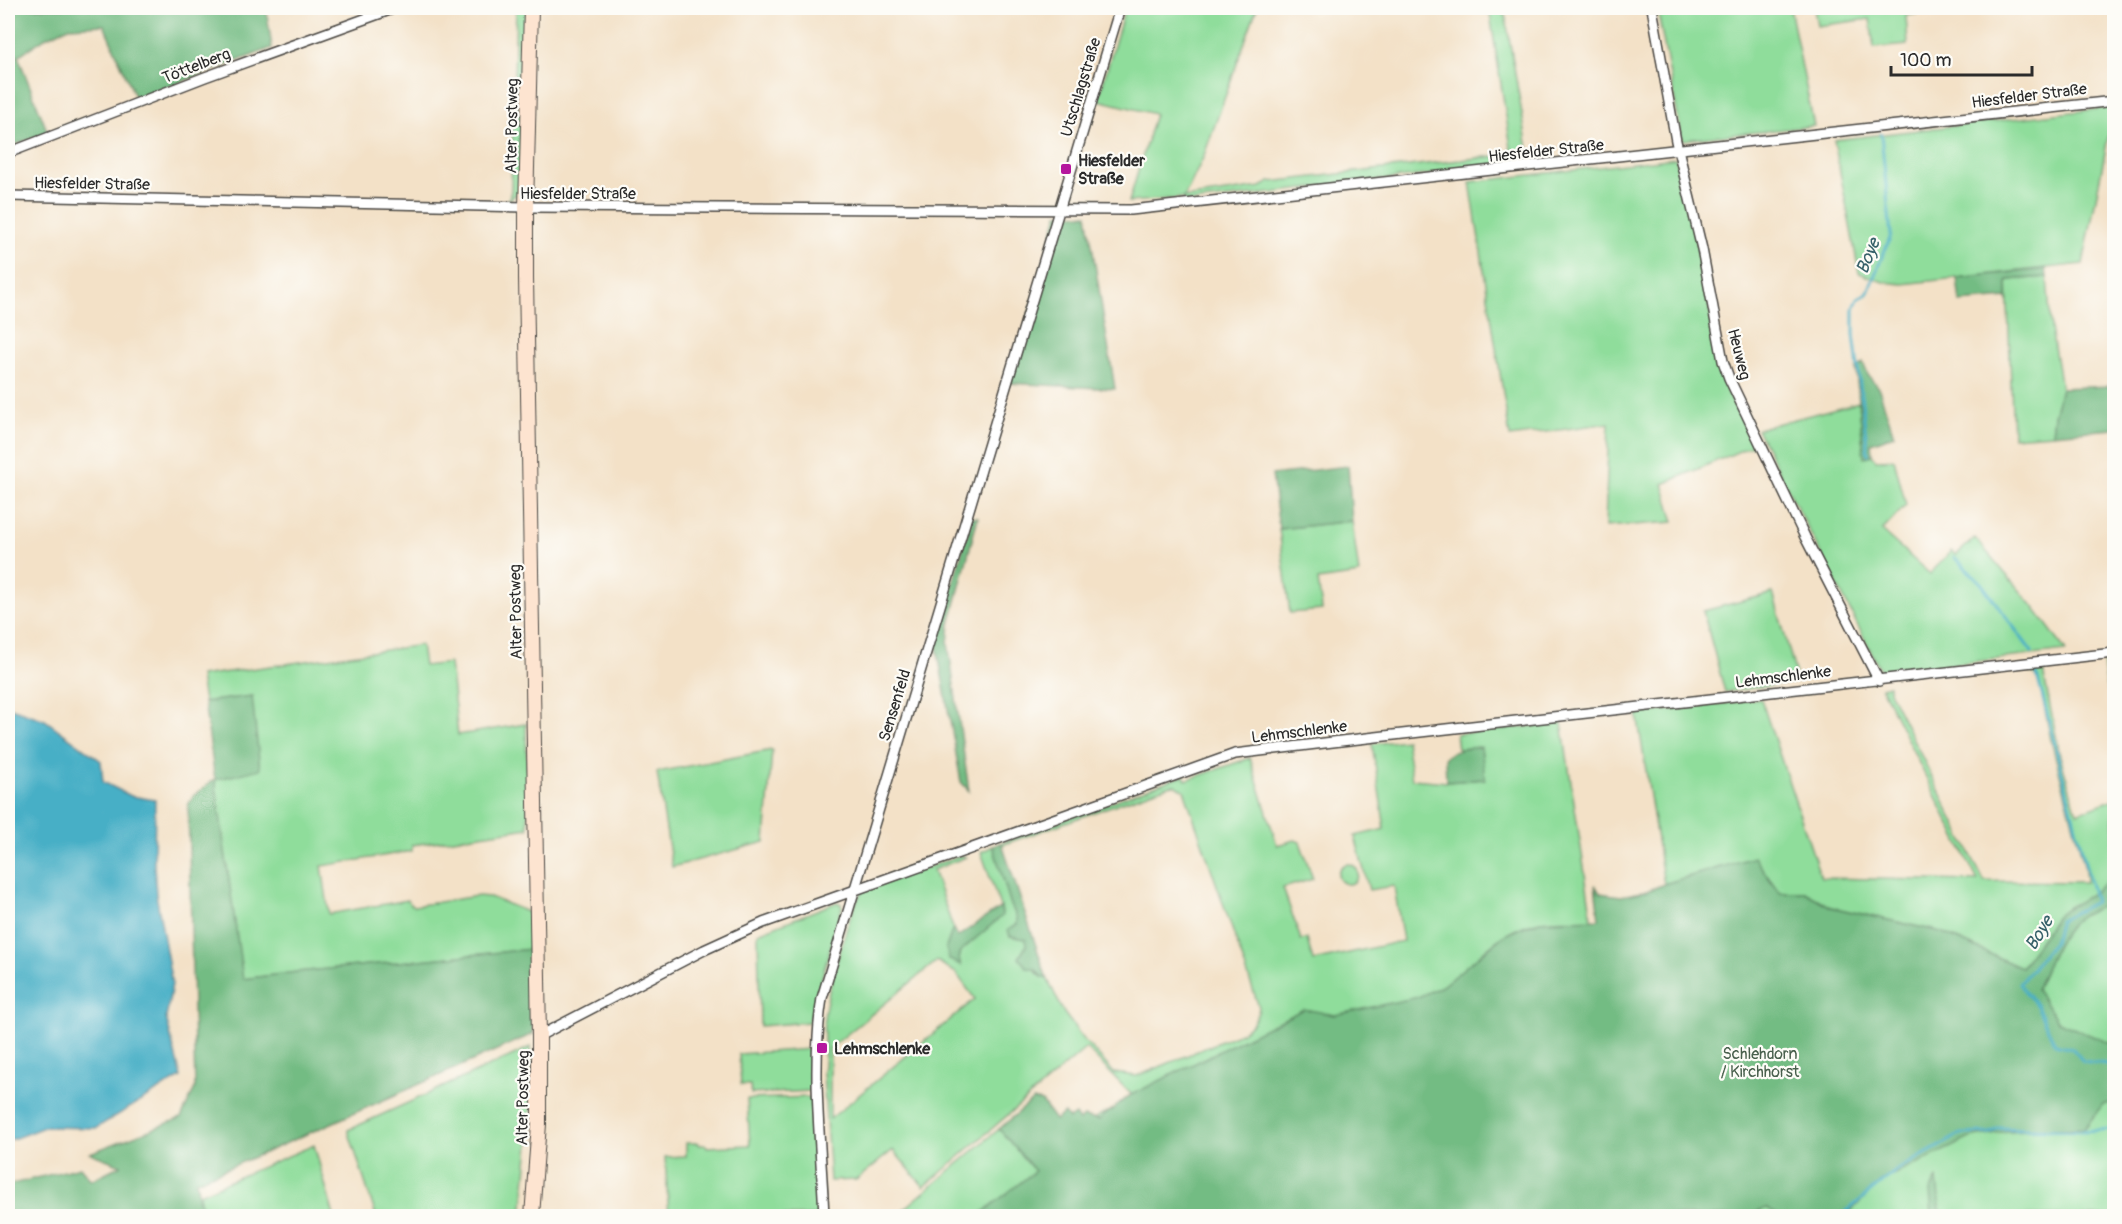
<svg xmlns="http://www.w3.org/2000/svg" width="2122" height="1224" font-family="Pangolin,sans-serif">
  <rect width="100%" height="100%" fill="#fdfcf7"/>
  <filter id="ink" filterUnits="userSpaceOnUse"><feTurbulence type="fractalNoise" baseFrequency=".0167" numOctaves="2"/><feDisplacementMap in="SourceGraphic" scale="12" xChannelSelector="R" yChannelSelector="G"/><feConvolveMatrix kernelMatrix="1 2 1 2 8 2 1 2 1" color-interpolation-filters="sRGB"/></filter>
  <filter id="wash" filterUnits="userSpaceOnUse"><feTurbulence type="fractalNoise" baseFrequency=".008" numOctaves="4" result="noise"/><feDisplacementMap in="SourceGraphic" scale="24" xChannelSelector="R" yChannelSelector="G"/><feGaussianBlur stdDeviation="1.35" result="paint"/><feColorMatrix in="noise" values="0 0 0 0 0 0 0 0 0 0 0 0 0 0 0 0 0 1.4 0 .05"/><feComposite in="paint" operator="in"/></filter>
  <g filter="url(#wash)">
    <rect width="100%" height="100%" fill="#f3e1c7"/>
    <!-- green -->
    <path fill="#8fdd9b" stroke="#5d8463" stroke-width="1.5" fill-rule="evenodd" d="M 516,8 L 526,8 L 521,185 L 519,192 L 508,201 L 511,191 Z
      M 1125,8 L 1257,8 L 1203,158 L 1184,198 L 1261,187 L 1270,182 L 1512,154 L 1489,8 L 1504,8 L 1529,155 L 1537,162 L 1185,203 L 1183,198 L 1129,202 L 1155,114 L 1098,100 Z
      M 1657,8 L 1790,8 L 1814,126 L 1684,140 L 1682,138 Z
      M 1814,8 L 1943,8 L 1906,16 L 1908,45 L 1874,48 L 1870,19 L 1817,26 Z
      M 2114,107 L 2083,264 L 1903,284 L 1883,282 L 1859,273 L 1834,140 Z
      M 1676,158 L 1692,215 L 1724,385 L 1756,444 L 1663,484 L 1674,522 L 1605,527 L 1609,423 L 1510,437 L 1470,182 Z
      M 2047,277 L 2051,328 L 2061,388 L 2054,416 L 2052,434 L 2013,437 L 2007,280 Z
      M 1859,402 L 1864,456 L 1872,455 L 1876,460 L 1894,459 L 1906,505 L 1882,531 L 1930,574 L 1951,551 L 1956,555 L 1975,538 L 2033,606 L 2066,651 L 1894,671 L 1883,671 L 1880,669 L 1757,429 Z
      M 1352,521 L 1359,574 L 1318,580 L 1322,610 L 1290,613 L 1279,529 Z
      M 1773,593 L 1798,682 L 1725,692 L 1703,611 Z
      M 421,645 L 424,666 L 450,663 L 458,735 L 526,724 L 528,828 L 412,845 L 412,851 L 322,866 L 329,914 L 408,900 L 410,904 L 414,906 L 477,896 L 490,897 L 530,913 L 531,949 L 297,972 L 242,979 L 215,780 L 253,696 L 204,702 L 200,676 Z
      M 2114,657 L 2114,704 L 2113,705 L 2106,685 L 2103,659 Z
      M 2042,666 L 2060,756 L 2077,813 L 2114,799 L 2114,877 L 2081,901 L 2068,907 L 2054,919 L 2021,968 L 1941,932 L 1831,907 L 1805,892 L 1779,892 L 1754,857 L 1664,884 L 1637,714 L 1761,699 L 1821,878 L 1978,881 L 1881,687 L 1889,685 L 1889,691 L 1984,881 L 2086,882 L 2085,868 L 2051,740 L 2041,690 L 2037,676 L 2028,672 L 2012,670 Z
      M 1562,723 L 1592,920 C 1575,920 1556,918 1540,921 C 1515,926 1492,942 1475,960 L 2054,1033 L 2114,1060 L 2114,1216 L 896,1216 L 999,1129 L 1031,1167 L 1080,1125 L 1132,1101 L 1304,1009 L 1132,1095 L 1086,1048 L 924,1187 L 893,1150 L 856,1180 L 830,1181 L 823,1071 C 827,1054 822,1038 824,1020 C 825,1000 851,903 863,891 L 961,855 L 966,857 L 933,870 L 953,928 L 946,948 L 960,964 L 959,959 L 961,951 L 1002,912 L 981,852 L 993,846 L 1011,905 L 1017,918 L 1017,924 L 1010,936 L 1025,938 C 1029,953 1030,975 1047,978 L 1064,1013 L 1085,1041 L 1114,1073 L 1136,1076 L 1150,1071 L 1243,1032 C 1251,1025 1258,1018 1259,1007 L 1184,790 L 1175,785 L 1168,786 L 1002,845 L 1000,843 L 1184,775 L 1186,780 L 1250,758 L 1277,845 L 1295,840 L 1300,842 L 1313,879 L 1283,888 L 1301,940 L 1307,939 L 1313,961 L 1403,941 L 1394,886 L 1369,890 L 1355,836 L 1385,829 L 1372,744 L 1406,740 L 1412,779 L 1447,782 L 1484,779 L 1481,747 L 1458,749 L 1456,734 ZM 937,961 L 956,973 L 975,999 L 830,1119 L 830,1048 Z
      M 772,750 L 765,842 L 672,867 L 657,772 Z
      M1338 874a10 10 0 1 1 20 0a10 10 0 1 1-20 0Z
      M 2114,900 L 2114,1045 L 2058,1022 L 2036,990 C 2047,968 2059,930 2080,917 C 2091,910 2104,907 2114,900 Z
      M 837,902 L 841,904 L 842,908 L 809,1022 L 760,1026 L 758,933 Z
      M 531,1047 L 531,1123 L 522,1216 L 376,1216 L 348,1130 Z
      M 810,1049 L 811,1091 L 751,1094 L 750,1085 L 741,1085 L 739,1054 Z
      M 813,1097 L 818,1216 L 669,1216 L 665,1157 L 686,1156 L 686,1143 L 699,1143 L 699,1145 L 706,1145 L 707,1147 L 750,1145 L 747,1099 Z
      M 314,1145 L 334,1216 L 202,1216 L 199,1194 Z"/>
    <!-- forest -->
    <path fill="#73bc83" stroke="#4f7457" stroke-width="1.5" d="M 8,8 L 266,8 L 272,48 L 136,99 L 104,25 L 69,27 L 45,38 L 18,56 L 48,133 L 8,147 Z
      M 1058,214 L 1087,214 L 1115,389 L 1009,383 Z
      M 2046,269 L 2047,277 L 2007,280 L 2007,298 L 1960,302 L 1957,278 Z
      M 1863,363 L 1868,375 L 1879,389 L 1894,435 L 1871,443 L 1872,455 L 1864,457 L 1856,369 Z
      M 2114,386 L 2114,429 L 2052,434 L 2054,416 L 2061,388 Z
      M 1348,466 L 1352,521 L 1279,529 L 1272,475 Z
      M 972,517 L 978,517 L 950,624 L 948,643 L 969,791 L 961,782 L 936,642 Z
      M 252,696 L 260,769 L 215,780 L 243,979 L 297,972 L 531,949 L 533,1034 L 264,1153 L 196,1181 L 202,1216 L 8,1216 L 8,1185 L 80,1167 L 91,1180 L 121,1165 L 90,1153 L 181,1118 L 195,1088 L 188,805 L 193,796 L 215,779 L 204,702 Z
      M 1481,747 L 1485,779 L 1446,782 L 1445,757 C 1456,749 1468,748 1481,747 Z
      M 1000,843 L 1002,844 L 1047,979 L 1042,977 L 1035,969 L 1027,968 L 1019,958 L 1026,946 L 1025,939 L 1010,936 L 1008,930 L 1017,924 L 1017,918 L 1011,905 L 993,846 Z
      M 1754,857 L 1779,892 L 1805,892 L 1831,907 L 1941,932 L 2021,968 L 2059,913 L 2087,897 L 2114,877 L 2114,900 C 2104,907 2091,910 2080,917 C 2059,930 2046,968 2036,990 L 2058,1022 L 2114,1045 L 2114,1103 L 2103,1104 L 2085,1128 L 2007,1131 L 1970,1138 L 1883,1180 L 1846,1216 L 1779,1216 L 1767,1208 L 1746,1216 L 978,1216 L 1035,1171 L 999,1129 L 1033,1100 L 1042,1102 L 1055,1120 L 1065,1113 L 1069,1119 L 1075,1115 L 1079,1121 L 1084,1117 L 1099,1120 L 1129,1096 L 1304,1009 L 1335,1015 L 1418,997 L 1442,986 L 1503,936 L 1520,928 L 1540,921 L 1599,919 L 1595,885 L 1600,893 L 1621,896 L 1647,891 L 1664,884 Z
      M 1001,907 L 1002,916 L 961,951 L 959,959 L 961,965 L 949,960 L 946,948 L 953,928 L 957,937 Z
      M 1937,1179 L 1941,1216 L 1932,1216 L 1930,1191 Z"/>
    <!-- water -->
    <path fill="#47afc6" stroke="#396d78" stroke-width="1.5" d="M 8,707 L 45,720 L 101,761 L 103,782 L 131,796 L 155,800 L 154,865 L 156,894 L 172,984 L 166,1018 L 181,1077 L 96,1128 L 44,1127 L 8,1141 Z"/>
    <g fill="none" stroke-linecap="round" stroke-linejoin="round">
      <!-- stream -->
      <path stroke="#47afc6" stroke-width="3" d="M 1868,454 L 1854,334 L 1854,308 L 1858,299 L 1867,294 L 1891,235 L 1881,134
        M 1954,557 L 1981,583 L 2032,652
        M 2036,671 L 2095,902 L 2060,920 L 2054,942 L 2019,984 L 2037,1006 L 2055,1044 L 2072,1048 L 2083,1061 L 2114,1065
        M 1841,1216 L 1897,1170 L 1961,1134 L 1989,1133 L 1999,1128 L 2082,1131 L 2114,1129"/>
    </g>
  </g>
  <g filter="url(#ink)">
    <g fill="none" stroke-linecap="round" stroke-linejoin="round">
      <!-- street casing -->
      <g stroke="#494642" stroke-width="12">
        <path id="street" d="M 1652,8 L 1676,141 L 1702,249 L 1723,361 L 1729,378 L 1805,537 L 1879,681
          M 8,153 L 205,77 L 395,8
          M 8,196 L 526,207 L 1131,210 L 2114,101
          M 539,1036 L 704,950 L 763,923 L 1235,754 L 1341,741 L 2114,653
          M 824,1216 C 821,1144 811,1070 822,998 L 1120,8"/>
      </g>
      <!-- secondary casing -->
      <g stroke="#494642" stroke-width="16">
        <path id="secondary" d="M 531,8 L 526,207 L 526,278 L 539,1036 L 539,1124 L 532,1216"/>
      </g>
      <!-- street -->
      <use href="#street" stroke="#fff" stroke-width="9"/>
      <!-- secondary -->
      <use href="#secondary" stroke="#fde4d0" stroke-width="14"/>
    </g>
  </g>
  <!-- markers -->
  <g fill="#b5179e" stroke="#fdfcf7" stroke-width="2">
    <rect x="1060" y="163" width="12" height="12" rx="3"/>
    <rect x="816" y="1042" width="12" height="12" rx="3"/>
  </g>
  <g text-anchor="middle" stroke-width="4.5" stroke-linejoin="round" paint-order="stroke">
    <!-- street labels -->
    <g font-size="16" fill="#2b2b2b" stroke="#fdfcf7">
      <text transform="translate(196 65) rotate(-21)" y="6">Töttelberg</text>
      <text transform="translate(1080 87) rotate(-73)" y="6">Utschlagstraße</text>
      <text transform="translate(2029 95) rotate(-7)" y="6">Hiesfelder Straße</text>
      <text transform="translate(511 126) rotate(-89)" y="6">Alter Postweg</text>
      <text transform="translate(1546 150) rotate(-6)" y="6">Hiesfelder Straße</text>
      <text transform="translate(92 183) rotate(1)" y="6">Hiesfelder Straße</text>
      <text x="578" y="199">Hiesfelder Straße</text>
      <text transform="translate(1740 354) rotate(76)" y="6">Heuweg</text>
      <text transform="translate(515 612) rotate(-91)" y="6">Alter Postweg</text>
      <text transform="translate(1783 676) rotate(-7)" y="6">Lehmschlenke</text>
      <text transform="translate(894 705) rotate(-73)" y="6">Sensenfeld</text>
      <text transform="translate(1299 731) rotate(-7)" y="6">Lehmschlenke</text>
      <text transform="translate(522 1098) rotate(-89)" y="6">Alter Postweg</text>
    </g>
    <!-- poi labels -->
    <g font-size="16" font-weight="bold" fill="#2b2b2b" stroke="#fdfcf7" text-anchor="start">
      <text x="1078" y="166">Hiesfelder<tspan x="1078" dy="18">Straße</tspan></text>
      <text x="834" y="1054">Lehmschlenke</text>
    </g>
    <!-- park labels -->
    <g font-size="16" fill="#49604d" stroke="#fdfcf7">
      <text x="1760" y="1059">Schlehdorn<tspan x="1760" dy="18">/ Kirchhorst</tspan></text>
    </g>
    <!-- water labels -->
    <g font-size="18" font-style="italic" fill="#366069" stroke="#fdfcf7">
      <text transform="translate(1868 256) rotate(-68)" y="6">Boye</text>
      <text transform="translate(2039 933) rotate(-58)" y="6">Boye</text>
    </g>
  </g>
  <!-- margin -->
  <rect width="2122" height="1224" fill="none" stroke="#fdfcf7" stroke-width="30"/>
  <!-- scale -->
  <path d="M1891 66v9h141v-9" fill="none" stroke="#2b2b2b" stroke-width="3"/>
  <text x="1900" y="66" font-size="18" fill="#2b2b2b" stroke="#fdfcf7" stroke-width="4.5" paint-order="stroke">100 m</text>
</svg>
